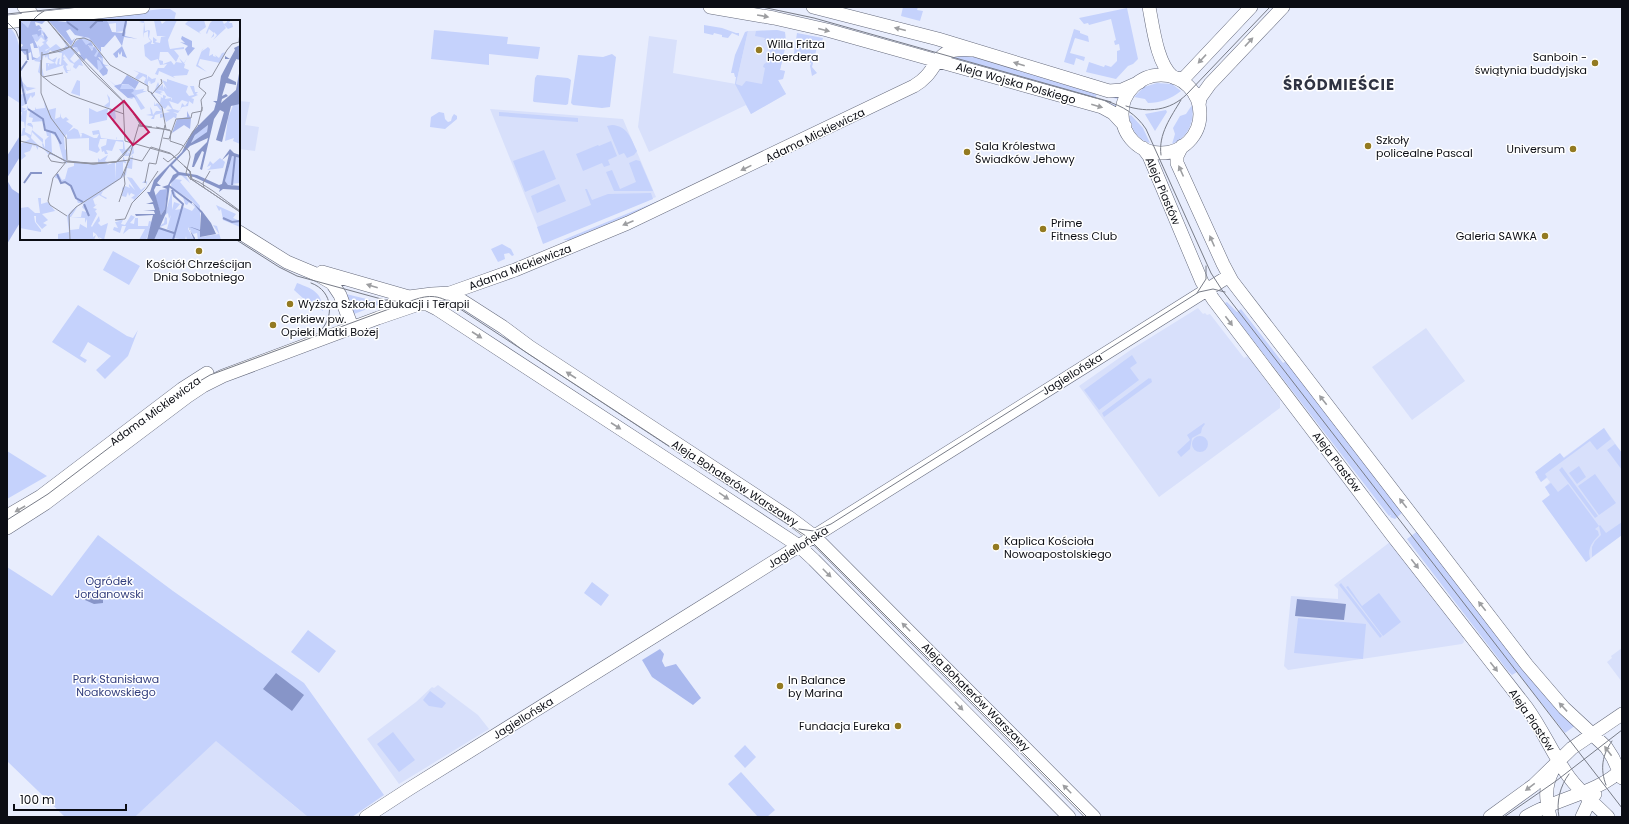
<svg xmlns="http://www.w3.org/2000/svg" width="1629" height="824" font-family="Poppins,sans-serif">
  <rect width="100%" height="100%" fill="#e8edfd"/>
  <!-- built -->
  <path fill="#d8e0fb" d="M 777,30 L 785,32 L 786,44 L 780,70 L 785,71 L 783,79 L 778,80 L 786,94 L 751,114 L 746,105 L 649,152 L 638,127 L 649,36 L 677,40 L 673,73 L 736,84 L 748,31 Z
    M 239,101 L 250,102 L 245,125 L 259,127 L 255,151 L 239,149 Z
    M 490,109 L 623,119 L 656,197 L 544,243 Z
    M 1198,308 L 1203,314 L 1205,313 L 1207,315 L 1210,314 L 1244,358 L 1248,356 L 1280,400 L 1280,408 L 1159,497 L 1079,386 L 1132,349 Z
    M 1426,328 L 1465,381 L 1412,420 L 1372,367 Z
    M 1604,428 L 1622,453 L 1622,535 L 1586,562 L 1542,501 L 1550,495 L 1545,487 L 1550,482 L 1547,478 L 1541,482 L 1537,477 Z
    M 1390,542 L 1463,637 L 1464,642 L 1462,644 L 1288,670 L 1284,666 L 1291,596 L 1338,599 L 1338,589 L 1334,585 Z
    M 1622,648 L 1622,682 L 1607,662 L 1612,658 L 1611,656 Z
    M 438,685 L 478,715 L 489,729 L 399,784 L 367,739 L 416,702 L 432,687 L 434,688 Z
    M 216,740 L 292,804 L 308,817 L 135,817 Z"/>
  <!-- green -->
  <path fill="#c5d2fc" d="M 903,7 L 911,8 L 911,7 L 918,7 L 917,10 L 923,11 L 920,21 L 901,16 Z
    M 1127,8 L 1138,59 L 1133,64 L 1128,66 L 1116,79 L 1086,72 L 1089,62 L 1104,67 L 1105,65 L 1111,67 L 1117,61 L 1117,51 L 1120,50 L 1119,44 L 1115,45 L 1114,41 L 1116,40 L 1111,19 L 1089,25 L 1088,23 L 1084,24 L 1079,18 Z
    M 162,9 L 170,9 L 176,13 L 174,21 L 50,21 Z
    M 704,25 L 722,28 L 736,33 L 739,33 L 739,36 L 732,33 L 728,38 L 722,37 L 722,35 L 714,33 L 713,35 L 704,33 Z
    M 7,26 C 26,35 21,85 21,104 L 7,95 Z
    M 1074,29 L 1080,31 L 1080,33 L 1088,36 L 1089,42 L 1075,38 L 1070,53 L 1085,57 L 1084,61 L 1076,58 L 1074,65 L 1064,62 Z
    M 434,30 L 508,37 L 507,44 L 540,47 L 538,59 L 489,54 L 489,65 L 431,59 Z
    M 777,30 L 785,32 L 786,44 L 780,70 L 785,71 L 783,79 L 778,80 L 786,94 L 751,114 L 735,84 L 736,77 L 735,77 L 734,73 L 731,73 L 735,55 L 745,32 L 748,31 L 736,84 L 742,86 L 746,81 L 762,84 L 765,68 L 763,67 L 764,64 L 766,63 L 767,60 L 769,60 L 771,53 L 769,53 L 772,43 L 770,41 L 764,40 L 765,38 L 755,36 L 756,31 Z
    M 797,33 L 823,38 L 820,48 L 817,47 L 812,67 L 817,73 L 812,76 L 810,66 L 811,63 L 795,58 L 794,53 Z
    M 958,52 L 999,65 L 1119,97 L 1117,99 L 1097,93 L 1095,99 L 1116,105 L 1116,107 L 951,60 L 949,56 Z
    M 612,54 L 616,57 L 610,107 L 602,108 L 573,105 L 571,103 L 578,55 L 603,57 Z
    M 537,75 L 568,78 L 571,80 L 568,104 L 566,105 L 534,102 L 533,101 L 535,78 Z
    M 1157,83 L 1172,84 L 1181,91 C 1171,99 1160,103 1148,103 L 1145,99 L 1134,97 L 1144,87 Z
    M 1192,105 C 1195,121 1188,138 1172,144 L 1175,134 L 1173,128 L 1180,116 L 1186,114 Z
    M 1166,110 L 1167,112 L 1155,131 L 1146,116 L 1145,114 Z
    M 439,112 L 444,113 L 445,119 L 448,122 L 451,121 L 452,117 L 454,114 L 457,116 L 457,119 L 445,129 L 430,127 L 431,117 Z
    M 499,112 L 578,118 L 578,122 L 499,116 Z
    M 1131,115 L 1143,128 L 1150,143 C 1137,140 1131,128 1129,116 Z
    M 612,125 C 628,126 631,139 637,151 L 634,155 L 627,158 L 624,153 L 619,155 L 607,126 Z
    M 611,141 L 617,156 L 608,160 L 610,165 L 604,167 L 602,163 L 583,171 L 576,154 L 598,145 L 599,146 Z
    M 544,150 L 556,179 L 525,192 L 513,161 Z
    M 636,160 L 640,161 L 653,191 L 614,191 L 606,172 L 612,170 L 620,189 L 636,182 L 629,163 Z
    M 559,184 L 566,201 L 537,213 L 531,196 Z
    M 585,189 L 587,189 L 592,200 L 608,194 L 651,193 L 653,199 L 543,244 L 537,227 L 591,205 Z
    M 658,201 L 659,205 L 576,240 L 563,240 Z
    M 502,244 L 511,249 L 514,255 L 512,256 L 509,253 L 504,254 L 505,259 L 498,262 L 491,249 Z
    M 113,251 L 140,266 L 129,285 L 103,270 Z
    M 297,283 C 313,289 322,292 323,311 L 305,300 L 294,290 Z
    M 346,294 L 383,303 L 354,314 Z
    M 1227,302 L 1237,312 L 1241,309 L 1283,363 L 1288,360 L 1403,512 L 1395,519 L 1390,517 L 1391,515 L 1389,516 L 1229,309 L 1225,303 Z
    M 78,305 L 127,336 L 133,338 L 138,330 L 128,356 L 105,379 L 96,370 L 111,356 L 88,342 L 80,356 L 87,360 L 85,363 L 52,342 Z
    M 1132,355 L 1137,363 L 1130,368 L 1139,380 L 1099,410 L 1084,390 Z
    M 1149,378 L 1150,379 L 1151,378 L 1152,382 L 1104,417 L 1102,413 Z
    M 1204,423 L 1205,424 L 1202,428 L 1201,433 L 1192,438 L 1190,449 L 1181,457 L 1177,452 L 1190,440 L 1187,435 Z
    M 1604,428 L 1611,439 L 1597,450 L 1590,441 L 1545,474 L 1547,477 L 1541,482 L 1535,472 L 1560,453 L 1564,458 Z
    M1192 444a8 8 0 1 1 16 0a8 8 0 1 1-16 0Z
    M 1615,444 L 1622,453 L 1622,470 L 1607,450 Z
    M 7,451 L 47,476 L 7,499 Z
    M 1579,466 L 1586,477 L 1577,484 L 1569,473 Z
    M 1562,467 L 1598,516 L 1595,518 L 1559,470 Z
    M 1595,474 L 1616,503 L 1599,515 L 1578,486 Z
    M 1551,483 L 1558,492 L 1568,484 L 1599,526 L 1600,525 L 1606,533 L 1622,522 L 1622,535 L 1592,557 L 1592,547 L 1595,541 L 1601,535 L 1599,526 L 1595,529 L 1598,531 L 1599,535 C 1593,542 1587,547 1590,559 L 1586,562 L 1542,501 L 1550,495 L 1545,487 Z
    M 1419,530 L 1576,725 L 1565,733 L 1517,672 L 1512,675 L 1508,671 L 1415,550 L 1407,539 Z
    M 98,535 L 173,591 L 304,683 L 384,795 L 352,817 L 308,817 L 216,741 L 135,817 L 65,817 L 7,761 L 7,567 L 52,596 Z
    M 592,582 L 609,595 L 601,606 L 584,593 Z
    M 1341,583 L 1382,636 L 1380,638 L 1339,585 Z
    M 1348,586 L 1362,606 L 1379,593 L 1401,622 L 1383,636 L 1346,587 Z
    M 1298,618 L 1366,624 L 1363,659 L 1294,653 Z
    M 308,630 L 336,651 L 319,673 L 291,652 Z
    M 430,691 L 446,703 L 442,708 L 429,706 L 423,700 Z
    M 393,732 L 415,760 L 399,772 L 377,744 Z
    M 745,745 L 756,757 L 745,768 L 734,756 Z
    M 741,772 L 775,810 L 767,817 L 758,817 L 728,784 Z"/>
  <!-- forest -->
  <path fill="#aab9ee" d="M 21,134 L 21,155 L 7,178 L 7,156 Z
    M 7,180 L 12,189 L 21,195 L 21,221 L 7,244 Z
    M 660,649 L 664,654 L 662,661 L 665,667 L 676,664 L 701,698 L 693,705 L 652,677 L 642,660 Z"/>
  <!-- water -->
  <path fill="#8795c8" d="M 90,591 L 97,593 L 103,600 L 103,603 L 94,604 L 85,600 L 84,596 L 90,596 Z
    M 1297,599 L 1346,604 L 1344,620 L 1295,616 Z
    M 276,673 L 304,695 L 292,711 L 263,689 Z"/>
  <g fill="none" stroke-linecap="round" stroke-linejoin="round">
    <!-- secondary casing -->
    <g stroke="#656a7c" stroke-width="14">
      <path id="secondary" d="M 24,7 L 31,13 L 34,21
        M 710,7 L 774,18 L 827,30 L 1102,107 L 1113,113 L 1125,126
        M 813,7 L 938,39 L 1109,91 L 1122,90 L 1140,82
        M 1149,7 C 1153,27 1157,64 1173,77
        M 7,22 L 143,7
        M1122 114a39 39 0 1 1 78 0a39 39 0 1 1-78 0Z
        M 1175,78 L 1181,79 L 1186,76 L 1251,7
        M 1199,105 L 1200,98 L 1210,84 L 1283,7
        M 1182,146 L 1177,156 L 1177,163 L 1223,264 L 1232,281 L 1527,665 L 1564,708 L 1606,747 L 1613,758 L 1622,778
        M 1143,148 L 1149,156 L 1202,282 L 1213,299 L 1392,535 L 1527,708 C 1543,730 1553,755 1569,777 C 1580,792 1595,804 1608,817
        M 239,232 L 287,262 L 318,275 L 332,283 L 340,295 L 352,327
        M 322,272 L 409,297
        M 450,293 L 503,327 L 530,347 L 790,518 L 814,536 L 1094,817
        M 392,304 L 409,297 L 432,294 L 450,293 L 515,270 L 628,223 L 914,86 C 942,70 930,46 972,50
        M 7,516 L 41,496 L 182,389 L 207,373
        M 7,528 L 46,503 L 188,396 L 203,386 L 223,376 L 378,318 L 419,304 L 427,304 L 437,309 L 691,475 L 799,546 L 814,560 L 1069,817
        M 366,817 L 409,789 L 719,596 L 1229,276
        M 1490,817 L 1534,785 L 1572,748 L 1622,714
        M 1526,817 C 1554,799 1599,793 1622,769
        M 1550,817 C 1546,800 1544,787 1553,770
        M 1582,817 L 1588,804 L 1595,794"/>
    </g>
    <!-- secondary -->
    <use href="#secondary" stroke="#fff" stroke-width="13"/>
    <!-- tram -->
    <path stroke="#787c87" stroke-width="1" d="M 762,7 L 814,18 L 1111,102
      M 7,14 L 74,7
      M 32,21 L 38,15 L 44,11
      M 7,22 L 16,31 L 21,44
      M 1106,101 C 1123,106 1136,114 1146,129 L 1211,273 L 1222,290 L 1622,808
      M 1126,106 C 1148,113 1170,111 1187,94 L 1270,7
      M 1161,155 C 1158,134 1171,117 1181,100
      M 235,239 L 279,267 L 297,276 L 385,300 L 402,302
      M 311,283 C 334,291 335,319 318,333
      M 1197,293 L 1206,279 L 1206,266
      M 7,520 L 48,494 L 188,388 L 210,375 L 408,302 C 424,296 435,293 451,303 L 806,536 L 1087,817
      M 799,529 L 814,531 L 831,524 L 1199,292 L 1213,289 L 1225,292
      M 1606,785 C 1600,769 1602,755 1612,741
      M 1504,817 L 1556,781 L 1622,730
      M 1559,817 C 1556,802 1560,786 1569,774"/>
  </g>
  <!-- one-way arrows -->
  <defs><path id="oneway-solid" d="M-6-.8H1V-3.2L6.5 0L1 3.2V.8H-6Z"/></defs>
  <g fill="#9d9ea1">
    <use href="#oneway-solid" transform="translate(763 16) rotate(10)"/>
    <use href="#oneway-solid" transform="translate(900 29) rotate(-166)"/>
    <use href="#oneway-solid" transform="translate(824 30) rotate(14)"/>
    <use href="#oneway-solid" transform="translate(1249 42) rotate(-47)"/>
    <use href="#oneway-solid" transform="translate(1202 59) rotate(133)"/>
    <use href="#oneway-solid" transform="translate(1019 64) rotate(-163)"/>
    <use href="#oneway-solid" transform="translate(1097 106) rotate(16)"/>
    <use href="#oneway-solid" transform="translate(746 168) rotate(154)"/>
    <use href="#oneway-solid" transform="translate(1181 171) rotate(-114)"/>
    <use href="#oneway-solid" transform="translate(628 223) rotate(157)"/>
    <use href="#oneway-solid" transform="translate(1212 241) rotate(-114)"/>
    <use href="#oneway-solid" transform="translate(372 286) rotate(-163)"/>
    <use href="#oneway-solid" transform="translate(1229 321) rotate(53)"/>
    <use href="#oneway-solid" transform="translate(477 335) rotate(33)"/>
    <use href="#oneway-solid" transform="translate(571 375) rotate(-147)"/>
    <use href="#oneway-solid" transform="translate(1323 400) rotate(-128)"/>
    <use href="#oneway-solid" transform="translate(616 426) rotate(33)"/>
    <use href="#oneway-solid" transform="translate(724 496) rotate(34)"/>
    <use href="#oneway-solid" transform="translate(1403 503) rotate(-128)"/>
    <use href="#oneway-solid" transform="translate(20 509) rotate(150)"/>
    <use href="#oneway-solid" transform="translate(1415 564) rotate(52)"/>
    <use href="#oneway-solid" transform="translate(827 573) rotate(45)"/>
    <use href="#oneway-solid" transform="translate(1482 606) rotate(-128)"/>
    <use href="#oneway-solid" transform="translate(906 627) rotate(-135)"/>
    <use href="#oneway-solid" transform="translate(1494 667) rotate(52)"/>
    <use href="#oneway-solid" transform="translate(959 706) rotate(46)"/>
    <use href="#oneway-solid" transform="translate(1563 707) rotate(-133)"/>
    <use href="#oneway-solid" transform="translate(1608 751) rotate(-127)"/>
    <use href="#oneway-solid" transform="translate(1530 787) rotate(143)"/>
    <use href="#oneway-solid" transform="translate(1067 789) rotate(-135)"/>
  </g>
  <!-- markers -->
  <g fill="#937a21" stroke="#fff" stroke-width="1.5">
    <circle cx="759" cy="50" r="4"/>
    <circle cx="1595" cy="63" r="4"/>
    <circle cx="1368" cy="146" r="4"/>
    <circle cx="1573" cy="149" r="4"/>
    <circle cx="967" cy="152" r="4"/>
    <circle cx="1043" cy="229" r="4"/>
    <circle cx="1545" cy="236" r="4"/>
    <circle cx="199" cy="251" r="4"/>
    <circle cx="290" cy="304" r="4"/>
    <circle cx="273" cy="325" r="4"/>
    <circle cx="996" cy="547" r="4"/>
    <circle cx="780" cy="686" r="4"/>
    <circle cx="898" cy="726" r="4"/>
  </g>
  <g text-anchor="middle" stroke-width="3" stroke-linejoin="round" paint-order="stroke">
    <!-- poi labels -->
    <g font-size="11" fill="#0b0d14" stroke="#fff" text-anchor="start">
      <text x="767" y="48">Willa Fritza<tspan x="767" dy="13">Hoerdera</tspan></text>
      <text x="1587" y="61" text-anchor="end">Sanboin -<tspan x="1587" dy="13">świątynia buddyjska</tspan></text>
      <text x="1376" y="144">Szkoły<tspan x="1376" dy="13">policealne Pascal</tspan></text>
      <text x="975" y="150">Sala Królestwa<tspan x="975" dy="13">Świadków Jehowy</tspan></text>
      <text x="1565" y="153" text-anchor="end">Universum</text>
      <text x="1051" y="227">Prime<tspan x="1051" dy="13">Fitness Club</tspan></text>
      <text x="1537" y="240" text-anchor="end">Galeria SAWKA</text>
      <text x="199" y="268" text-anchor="middle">Kościół Chrześcijan<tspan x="199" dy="13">Dnia Sobotniego</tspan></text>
      <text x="298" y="308">Wyższa Szkoła Edukacji i Terapii</text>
      <text x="281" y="323">Cerkiew pw.<tspan x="281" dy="13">Opieki Matki Bożej</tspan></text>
      <text x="1004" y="545">Kaplica Kościoła<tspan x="1004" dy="13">Nowoapostolskiego</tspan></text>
      <text x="788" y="684">In Balance<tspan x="788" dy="13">by Marina</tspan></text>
      <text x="890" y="730" text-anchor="end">Fundacja Eureka</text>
    </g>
    <!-- street labels -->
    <g font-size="11" fill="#0b0d14" stroke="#fff">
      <text transform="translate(1016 83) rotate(16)" y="4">Aleja Wojska Polskiego</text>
      <text transform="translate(815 135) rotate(-26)" y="4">Adama Mickiewicza</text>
      <text transform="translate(1163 191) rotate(67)" y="4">Aleja Piastów</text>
      <text transform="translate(520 267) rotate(-21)" y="4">Adama Mickiewicza</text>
      <text transform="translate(1072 374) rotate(-32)" y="4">Jagiellońska</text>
      <text transform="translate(155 411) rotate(-36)" y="4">Adama Mickiewicza</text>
      <text transform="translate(1337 462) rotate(53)" y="4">Aleja Piastów</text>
      <text transform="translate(735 483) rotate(33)" y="4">Aleja Bohaterów Warszawy</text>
      <text transform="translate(798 547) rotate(-32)" y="4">Jagiellońska</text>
      <text transform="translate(976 697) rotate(45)" y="4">Aleja Bohaterów Warszawy</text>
      <text transform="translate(523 718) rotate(-32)" y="4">Jagiellońska</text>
      <text transform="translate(1532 720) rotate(56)" y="4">Aleja Piastów</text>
    </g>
    <!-- park labels -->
    <g font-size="11" fill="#313d7d" stroke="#fff">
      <text x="109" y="585">Ogródek<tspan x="109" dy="13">Jordanowski</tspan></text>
      <text x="116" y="683">Park Stanisława<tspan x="116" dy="13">Noakowskiego</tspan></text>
    </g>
    <!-- district labels -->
    <g font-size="15" font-weight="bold" letter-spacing="1" fill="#2f3342" stroke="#fff">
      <text x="1339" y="90">ŚRÓDMIEŚCIE</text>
    </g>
  </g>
  <!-- overview -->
  <g transform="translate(20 20)">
    <rect width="220" height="220" fill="#e8edfd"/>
    <path d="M 1,0 L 11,0 L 8,9 L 12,10 L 13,4 L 14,10 L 20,8 L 24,12 L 21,14 L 28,20 L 26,23 L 30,28 L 25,30 L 26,31 L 36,24 L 43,30 L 46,25 L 42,20 L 53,30 L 59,23 L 61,26 L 63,25 L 60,23 L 62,17 L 64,17 L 70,19 L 74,28 L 71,30 L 68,24 L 66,26 L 69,31 L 74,35 L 75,27 L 79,31 L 76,37 L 77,43 L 77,40 L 81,41 L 79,35 L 83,38 L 83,44 L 89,46 L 84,46 L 79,51 L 60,30 L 57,33 L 61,38 L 63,35 L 65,37 L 63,41 L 51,28 L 55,33 L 50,39 L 54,43 L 60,38 L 63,46 L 59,45 L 56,49 L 53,47 L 54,44 L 50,42 L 44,34 L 43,37 L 45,38 L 43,39 L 48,45 L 46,46 L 47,50 L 51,51 L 50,47 L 51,50 L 51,51 L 47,51 L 48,53 L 46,53 L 48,57 L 43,47 L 44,45 L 26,51 L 26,43 L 31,43 L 28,44 L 29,47 L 29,44 L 35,43 L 28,39 L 27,35 L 26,38 L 24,35 L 21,43 L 24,57 L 18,52 L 20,42 L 14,41 L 20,36 L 18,25 L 20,27 L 24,24 L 22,22 L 25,21 L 21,17 L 17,22 L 13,19 L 12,14 L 17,14 L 18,17 L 21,14 L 19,10 L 17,13 L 12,12 L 10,19 L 6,6 L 0,5 L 4,4 ZM 30,30 L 34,33 L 41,31 L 38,33 L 42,33 L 41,45 L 39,44 L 40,38 L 38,39 L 37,45 L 35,43 L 37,37 L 32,40 L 29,38 L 29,34 L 33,33 L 28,34 ZM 88,0 L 105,0 L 105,11 L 96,12 L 96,3 L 88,4 ZM 124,0 L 125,11 L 129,10 L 131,12 L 130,11 L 129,18 L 132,21 L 131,24 L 133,24 L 135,23 L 133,23 L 133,17 L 137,20 L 135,22 L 140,23 L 141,17 L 146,16 L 137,16 L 134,0 L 140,0 L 142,4 L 147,0 L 157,0 L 148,20 L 149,26 L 150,29 L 164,27 L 164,29 L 154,30 L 159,36 L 156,42 L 148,32 L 140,32 L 139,40 L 143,41 L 143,44 L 151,41 L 154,45 L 156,42 L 162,43 L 159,38 L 164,43 L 167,38 L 164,44 L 163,44 L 165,44 L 164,48 L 169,50 L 167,55 L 153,56 L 155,58 L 139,51 L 138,55 L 135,54 L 138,48 L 144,48 L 147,44 L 140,45 L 138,39 L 131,41 L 125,36 L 124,25 L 131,21 L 129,19 L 128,16 L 128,11 L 124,13 L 123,18 L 124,3 L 119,2 ZM 169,0 L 184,0 L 186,7 L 179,12 L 181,14 L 165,4 ZM 193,0 L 202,0 L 204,4 L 207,2 L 207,0 L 211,0 L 209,3 L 212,3 L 213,7 L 208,9 L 204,5 L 206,8 L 193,20 L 197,15 L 194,12 L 194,16 L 191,18 L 194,13 L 189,9 L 187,14 L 186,13 L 190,3 L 192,8 L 190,3 ZM 188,27 L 190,29 L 189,36 L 193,34 L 193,36 L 196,37 L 195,35 L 199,38 L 202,33 L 206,32 L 200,43 L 180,39 L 178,45 L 187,52 L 176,46 L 182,30 L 184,28 L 181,32 ZM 113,50 L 127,55 L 127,61 L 128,56 L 132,59 L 136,58 L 135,62 L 131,64 L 130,61 L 129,61 L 131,64 L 128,61 L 128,66 L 126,65 L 124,62 L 126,58 L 123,56 L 118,60 L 115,58 L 119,53 ZM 147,59 L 168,66 L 166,72 L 169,76 L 174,75 L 170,66 L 174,66 L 175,72 L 178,72 L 176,74 L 178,75 L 171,78 L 174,79 L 173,84 L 169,81 L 168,86 L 162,87 L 158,93 L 153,92 L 157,94 L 156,99 L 154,97 L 146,102 L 144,97 L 140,98 L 140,94 L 150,92 L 146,90 L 152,89 L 148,85 L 145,89 L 142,87 L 140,88 L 142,88 L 142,93 L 135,95 L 134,99 L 131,99 L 133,96 L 126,95 L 131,94 L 130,87 L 132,90 L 137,90 L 132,90 L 133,95 L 136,91 L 141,91 L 137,86 L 134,86 L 135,81 L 135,85 L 137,83 L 142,86 L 131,74 L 131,71 L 140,83 L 141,77 L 135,75 L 143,78 L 143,75 L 146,76 L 145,79 L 151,78 L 152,81 L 152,78 L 147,76 L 144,71 L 137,70 L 143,72 L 140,73 L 142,75 L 134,72 L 138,62 L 140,67 L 143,64 L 143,70 L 144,66 L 147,69 L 142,60 L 147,62 ZM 162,80 L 168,82 L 165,86 L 162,83 L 160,91 L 153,89 L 149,81 L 158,84 ZM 1,60 L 7,67 L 16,68 L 7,71 L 5,68 L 6,74 L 15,72 L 15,75 L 12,78 L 11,75 L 6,84 L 1,87 L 7,89 L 7,85 L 9,90 L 6,89 L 3,91 L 7,90 L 5,112 L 11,115 L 12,110 L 12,107 L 7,105 L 8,103 L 11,103 L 13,106 L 12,110 L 23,119 L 23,123 L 12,112 L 11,118 L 19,126 L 23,127 L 22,124 L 23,123 L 25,128 L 25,120 L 29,116 L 27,116 L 24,101 L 12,102 L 13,98 L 9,97 L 10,91 L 15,90 L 15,87 L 16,89 L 25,88 L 24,80 L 30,95 L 28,90 L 36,88 L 35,99 L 40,97 L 40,93 L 41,97 L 43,99 L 46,97 L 49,100 L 46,101 L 53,106 L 48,112 L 54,108 L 58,110 L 61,118 L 62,114 L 60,114 L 63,113 L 74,118 L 77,118 L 79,114 L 73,115 L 72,111 L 79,110 L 81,118 L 96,120 L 96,118 L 97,117 L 96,120 L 103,120 L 104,122 L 105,130 L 109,128 L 111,132 L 108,131 L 107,135 L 109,132 L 111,135 L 112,130 L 109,128 L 112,123 L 116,124 L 113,125 L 114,133 L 110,136 L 103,136 L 107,144 L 103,142 L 103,153 L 105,153 L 106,146 L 113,135 L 112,149 L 107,148 L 106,155 L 83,171 L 81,175 L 87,178 L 86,179 L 79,175 L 73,179 L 75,185 L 77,184 L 73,188 L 77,189 L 75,191 L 77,194 L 71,206 L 72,207 L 79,196 L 80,201 L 78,203 L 81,206 L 88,203 L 84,220 L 79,217 L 80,220 L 76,214 L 73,212 L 73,217 L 76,215 L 74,220 L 38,219 L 38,214 L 49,212 L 47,196 L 52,190 L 58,186 L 51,197 L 61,197 L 62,191 L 67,192 L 62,187 L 65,183 L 58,186 L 63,183 L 58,183 L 51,166 L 34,157 L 38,153 L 42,160 L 45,159 L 48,148 L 54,146 L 54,142 L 47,140 L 74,144 L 78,143 L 78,138 L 80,140 L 88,135 L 85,141 L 89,143 L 87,145 L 95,142 L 96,160 L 96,141 L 103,141 L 103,136 L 98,141 L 103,135 L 99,129 L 103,129 L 103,122 L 96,121 L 92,131 L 86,130 L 88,134 L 85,134 L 84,131 L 82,132 L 81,127 L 86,125 L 87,119 L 80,119 L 78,126 L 80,130 L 77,133 L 69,130 L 69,118 L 47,119 L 47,114 L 44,117 L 45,130 L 47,128 L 47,144 L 39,137 L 28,134 L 23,128 L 18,127 L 18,130 L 15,125 L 14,127 L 13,124 L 10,131 L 4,133 L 6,136 L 1,140 L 0,124 L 10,119 L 6,115 L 1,116 L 3,108 L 5,108 L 4,102 L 0,101 L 2,92 L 0,92 L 0,75 L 5,73 ZM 31,113 L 37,117 L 43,139 L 32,133 ZM 50,197 L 65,198 L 65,203 L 67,199 L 67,208 L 60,204 L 59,209 L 50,210 ZM 57,60 L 60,61 L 60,76 L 51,73 ZM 89,60 L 95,65 L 108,64 L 116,70 L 124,69 L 123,71 L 127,71 L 116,75 L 125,88 L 121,90 L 114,77 L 112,79 L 108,78 ZM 87,74 L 90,78 L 90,88 L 95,91 L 96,98 L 93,102 L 96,105 L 93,103 L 93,97 L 89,96 L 90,85 L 89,88 L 84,86 L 89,82 ZM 214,83 L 220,84 L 220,124 L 213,121 L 214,118 L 205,121 L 208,98 ZM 69,88 L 77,92 L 88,88 L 87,100 L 69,104 ZM 188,105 L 187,113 L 171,123 L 176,114 ZM 212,136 L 220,138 L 220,163 L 212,164 L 220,166 L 208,165 L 205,161 ZM 200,138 L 205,142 L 203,148 L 187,150 L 190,148 L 191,145 L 187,147 L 190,141 L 193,144 ZM 162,154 L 166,156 L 170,163 L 161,155 L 154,159 L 162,160 L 160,162 L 180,186 L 180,210 L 176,209 L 180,211 L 181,217 L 199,214 L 193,205 L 197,206 L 201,220 L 178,220 L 177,213 L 173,214 L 175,219 L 175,220 L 169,207 L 168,209 L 174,220 L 167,220 L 166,216 L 165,220 L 154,218 L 153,220 L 134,220 L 138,207 L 144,203 L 145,197 L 147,198 L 147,204 L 138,208 L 155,212 L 147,209 L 151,195 L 149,199 L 148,193 L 145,195 L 152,170 L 151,164 L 155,158 L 159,155 ZM 154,169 L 172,181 L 179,189 L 163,177 L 165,184 L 167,185 L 169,182 L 175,187 L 172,191 L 163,187 L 163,183 L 161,189 L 155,190 L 160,184 L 154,182 L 152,190 L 152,174 L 154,174 L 154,177 L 157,179 ZM 128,155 L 127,163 L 125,168 L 113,182 L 114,179 L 111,178 L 115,175 L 111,173 L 109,176 L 108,172 L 106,177 L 102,176 L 102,168 L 105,166 L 110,168 L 109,166 L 109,164 L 106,161 L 115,170 L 107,157 L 112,158 L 121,170 L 126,166 L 126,163 L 122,163 L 125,160 L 127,162 ZM 18,178 L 21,178 L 21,184 L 28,182 L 35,191 L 22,194 L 28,200 L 23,203 L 27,205 L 22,209 L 16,202 L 16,196 L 14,196 L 15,202 L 21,210 L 21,212 L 0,208 L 0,188 L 8,187 L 15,193 L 20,193 ZM 196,185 L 216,194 L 213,198 L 220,201 L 220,207 L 203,200 L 201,189 L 199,191 ZM 111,195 L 115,197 L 110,203 L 114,204 L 115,198 L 118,198 L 118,206 L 128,206 L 129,201 L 133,202 L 126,220 L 119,220 L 125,209 L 109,209 L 103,214 L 106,206 L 102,206 L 100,213 L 93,210 L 94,207 L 98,208 L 95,202 L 100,202 L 96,201 L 96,200 L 103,200 L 101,204 L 105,205 Z" fill="#c5d2fc" fill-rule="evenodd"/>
    <path d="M 0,0 L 8,8 L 11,0 L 26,0 L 22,4 L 15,2 L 16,6 L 19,5 L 22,9 L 19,9 L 18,11 L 21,10 L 21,14 L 24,12 L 28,18 L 25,20 L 23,13 L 18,17 L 17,14 L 12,15 L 18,28 L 14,28 L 13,23 L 10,24 L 13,37 L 18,39 L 12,40 L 11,32 L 5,35 L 0,29 L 3,25 L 0,23 ZM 28,0 L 46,2 L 46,0 L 87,0 L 92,12 L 102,13 L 106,11 L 105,0 L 107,0 L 105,16 L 118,19 L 104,17 L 102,26 L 107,38 L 102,36 L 102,31 L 100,35 L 98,32 L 98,37 L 96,38 L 93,34 L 102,26 L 95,15 L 84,27 L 81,27 L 81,32 L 69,18 L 55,15 L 50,9 L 46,11 L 52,21 L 55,18 L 51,26 ZM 162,16 L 172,21 L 172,27 L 175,28 L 168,36 L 165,29 L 168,26 L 160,22 L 165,23 L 161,19 ZM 61,18 L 66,25 L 71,22 L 73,26 L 68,25 L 72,31 L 74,26 L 75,28 L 77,31 L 74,36 L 76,37 L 79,31 L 83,38 L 78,37 L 88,50 L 87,54 L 83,56 L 79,51 L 83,47 L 80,41 L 77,40 L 78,50 L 66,38 L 64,41 L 57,34 L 61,35 L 57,27 L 51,28 L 56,21 ZM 107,55 L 119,62 L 115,69 L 108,64 L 102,64 L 100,69 L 113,69 L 114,71 L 111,73 L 114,75 L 116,79 L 114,77 L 108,78 L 94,66 L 101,64 ZM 167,91 L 171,99 L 170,109 L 164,105 L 152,113 L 157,99 L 167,97 ZM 147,169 L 145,189 L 141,195 L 135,176 L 140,170 Z" fill="#aab9ee"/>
    <path d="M 220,25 L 220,40 L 216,39 L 208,58 L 216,62 L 216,65 L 206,63 L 202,76 L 206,74 L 208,76 L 202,79 L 201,83 L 216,70 L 220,48 L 220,84 L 211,86 L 202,122 L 196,120 L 204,92 L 200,90 L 194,99 L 182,150 L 180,149 L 184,132 L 182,131 L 174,147 L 172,147 L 175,134 L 187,122 L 188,118 L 170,126 L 152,145 L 159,152 L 177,155 L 199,165 L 202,164 L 209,134 L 202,140 L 210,129 L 214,133 L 220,135 L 220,138 L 212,136 L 205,161 L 208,165 L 220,166 L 220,170 L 203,169 L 199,172 L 200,169 L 174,157 L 159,155 L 150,164 L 146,193 L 134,220 L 127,220 L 133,195 L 116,196 L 115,194 L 135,194 L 134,191 L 123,191 L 135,190 L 133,184 L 126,184 L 133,182 L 127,172 L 130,172 L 134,160 L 162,132 L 172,112 L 194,90 L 196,83 L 193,81 L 197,81 L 201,56 L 210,39 L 205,39 L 205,36 L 210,39 L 215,30 L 214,28 ZM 188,105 L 187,112 L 171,123 L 175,115 ZM 150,146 L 157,153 L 153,155 L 148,165 L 142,167 L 147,169 L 145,189 L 141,195 L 134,170 L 136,166 L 141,166 L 137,163 ZM 172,182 L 182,191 L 191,203 L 196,214 L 180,217 L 180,211 L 170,207 L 169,209 L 175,218 L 175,220 L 174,220 L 169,208 L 171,207 L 180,210 L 181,193 Z" fill="#8795c8" fill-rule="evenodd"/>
    <path fill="none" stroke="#8795c8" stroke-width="2" d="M 47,2 L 58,10M 70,8 L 77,1 L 83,1M 103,16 L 106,1M 0,30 L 7,30 L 8,40M 0,51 L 7,41M 0,56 L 6,84M 8,89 L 23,99 L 25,110 L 35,113 L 41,124M 178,106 L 182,106 L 196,91 L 204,59 L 220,30M 37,154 L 41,163 L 45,162 L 51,166 L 56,178 L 63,182M 4,163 L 11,153 L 22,153M 212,165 L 215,136M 149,166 L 172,183M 152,170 L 154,176 L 163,184 L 153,220M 64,184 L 69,196M 203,198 L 212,202 L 220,201M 139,208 L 154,213"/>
    <path fill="none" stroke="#9093a0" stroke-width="1" d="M 27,0 L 49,27M 27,0 L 70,50 L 110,88 L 121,105M 51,27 L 110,88 L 120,104M 22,32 L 21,55 L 32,64 L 50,75 L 104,94M 29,33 L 49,27M 22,35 L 41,31 L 52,26 L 56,19 L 64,18 L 71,21 L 90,45 L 128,66 L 128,71 L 132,73M 21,40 L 21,73 L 31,98 L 46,118 L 47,140M 23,57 L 43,53M 131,73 L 142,87 L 146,109M 132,74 L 142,63 L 141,59M 103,81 L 105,121 L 151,134 L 170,151 L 171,159 L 220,192M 119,105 L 132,107M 119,106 L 150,110M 136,107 L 151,111 L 150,121 L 162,125 L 169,131 L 170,137 L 166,153 L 171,160M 143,118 L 149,119 L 156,99 L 171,98 L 172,93 L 182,91 L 182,87M 0,121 L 17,125 L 45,141M 113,123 L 103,136 L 97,142 L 96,142 L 73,144 L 48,141 L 43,143 L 31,141 L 28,136 L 30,133 L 46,141 L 56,142 L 71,143 L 96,142 ZM 143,138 L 148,142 L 159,133 L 178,104 L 182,88 L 181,80 L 186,73 L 179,67 L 180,60 L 192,56 L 207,30 L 212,24 L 219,22 L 220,11M 122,141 L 131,127 L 150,133 L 156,138M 46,142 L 33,158 L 28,181 L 30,185 L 47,196M 47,142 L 74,144 L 110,140M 125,163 L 129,143 L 136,144 L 145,105M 184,168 L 183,163 L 190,151M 99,182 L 105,164 L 104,155 L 119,104M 220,191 L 193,171 L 179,162 L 172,159 L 170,151 L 164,146 L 170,152 L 171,159 L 220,192M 49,195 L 56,187 L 101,158 L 110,138 L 122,141M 49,195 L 50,220M 95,200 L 105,199 L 112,183 L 126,169 L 138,151"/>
    <path fill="#c2185b" fill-opacity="0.15" stroke="#c2185b" stroke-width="2" d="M 104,81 L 129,112 L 113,125 L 88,94 Z"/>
    <rect width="220" height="220" fill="none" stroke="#0b0d14" stroke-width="2"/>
  </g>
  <!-- border -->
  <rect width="1629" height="824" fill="none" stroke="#0b0d14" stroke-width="16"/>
  <!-- scale -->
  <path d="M14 804v6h112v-6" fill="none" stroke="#0b0d14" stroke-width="2"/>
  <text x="20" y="804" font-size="12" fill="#0b0d14" stroke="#ffffff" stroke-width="3" paint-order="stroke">100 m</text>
</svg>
